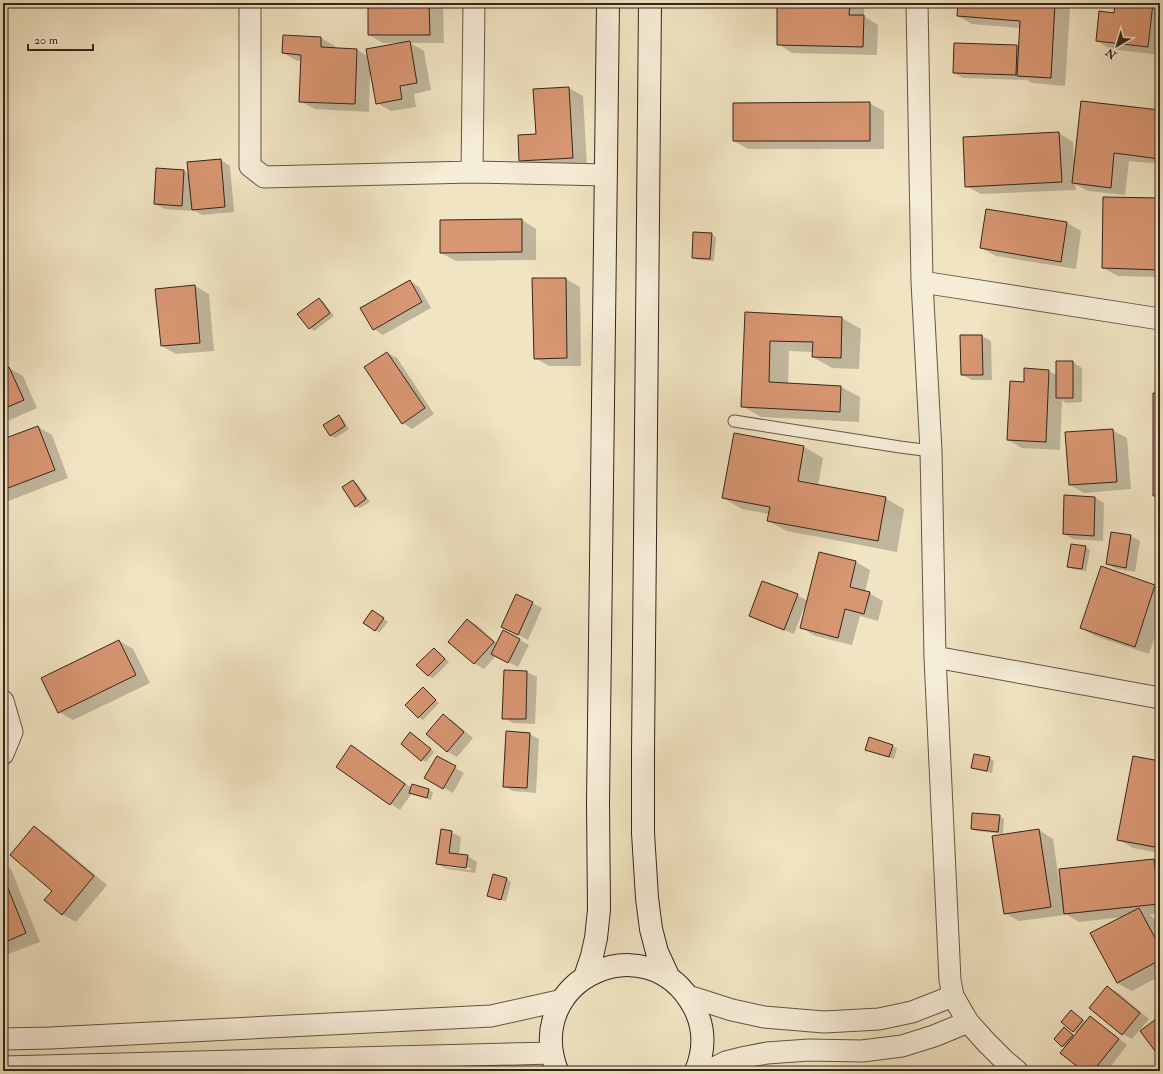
<svg xmlns="http://www.w3.org/2000/svg" width="1163" height="1074" font-family="'IM FELL Double Pica',serif">
  <rect width="100%" height="100%" fill="#f1e4c2"/>
  <filter id="stains"><feTurbulence type="fractalNoise" baseFrequency=".005" numOctaves="4"/><feColorMatrix values="0 0 0 0 .2 0 0 0 0 .09 0 0 0 0 .02 0 0 0 .5 -.17"/></filter>
  <radialGradient id="worn" r=".72"><stop offset=".6" stop-color="#630" stop-opacity="0"/><stop offset="1" stop-color="#630" stop-opacity=".3"/></radialGradient>
  <!-- shadow -->
  <path fill="#0003" fill-rule="evenodd" d="M 369,3 L 443,3 L 444,43 L 410,43 L 424,51 L 431,90 L 414,94 L 416,107 L 391,111 L 377,103 L 370,73 L 369,112 L 315,109 L 300,101 L 302,61 L 297,61 L 283,53 L 284,36 L 321,38 L 335,46 L 335,49 L 357,50 L 368,56 L 401,43 L 383,43 L 369,35 Z
    M 778,3 L 855,3 L 864,8 L 864,16 L 878,25 L 877,55 L 792,53 L 778,44 Z
    M 959,3 L 1063,3 L 1070,7 L 1065,86 L 1032,83 L 1025,79 L 1025,80 L 963,78 L 954,73 L 1016,46 L 1020,48 L 1021,28 L 972,24 L 958,16 Z
    M 1116,3 L 1154,3 L 1160,7 L 1160,55 L 1111,49 L 1097,41 L 1115,14 Z
    M 569,88 L 583,96 L 587,166 L 535,169 L 520,160 Z
    M 869,103 L 884,111 L 884,149 L 748,149 L 734,141 Z
    M 1160,111 L 1160,164 L 1129,161 L 1125,195 L 1088,191 L 1075,184 L 1076,190 L 981,194 L 966,186 L 1059,133 L 1073,142 L 1074,163 Z
    M 221,160 L 230,166 L 234,212 L 202,215 L 192,209 L 191,211 L 165,209 L 155,204 L 184,171 L 190,174 Z
    M 1160,199 L 1160,277 L 1118,276 L 1103,268 Z
    M 987,210 L 1067,223 L 1081,231 L 1076,269 L 996,256 L 981,248 Z
    M 522,220 L 536,229 L 536,260 L 456,261 L 441,253 Z
    M 711,234 L 716,237 L 714,261 L 697,260 L 693,257 Z
    M 566,279 L 580,287 L 581,366 L 549,366 L 535,358 Z
    M 410,281 L 419,287 L 431,308 L 383,335 L 374,329 Z
    M 195,286 L 209,294 L 214,351 L 176,354 L 162,346 Z
    M 319,299 L 323,301 L 334,316 L 314,331 L 310,328 Z
    M 746,313 L 842,318 L 861,329 L 859,369 L 832,368 L 813,357 L 813,352 L 789,351 L 788,384 L 841,387 L 860,397 L 859,422 L 761,417 L 742,406 Z
    M 982,336 L 991,341 L 992,380 L 972,380 L 962,375 Z
    M 387,353 L 397,358 L 434,414 L 412,429 L 403,423 Z
    M 1073,362 L 1082,368 L 1082,402 L 1066,403 L 1062,400 L 1060,450 L 1022,448 L 1008,440 L 1024,383 L 1048,371 L 1057,375 Z
    M 9,368 L 23,376 L 37,408 L 3,423 L 3,370 Z
    M 339,417 L 343,419 L 349,429 L 335,438 L 331,436 L 324,426 Z
    M 38,427 L 52,435 L 68,478 L 3,503 L 3,440 Z
    M 1112,430 L 1127,438 L 1131,489 L 1084,493 L 1070,485 Z
    M 735,434 L 804,447 L 823,458 L 818,485 L 885,498 L 904,509 L 897,552 L 787,531 L 768,521 L 769,514 L 742,509 L 723,498 Z
    M 353,481 L 357,483 L 370,502 L 360,508 L 355,506 Z
    M 1095,498 L 1104,503 L 1103,541 L 1073,539 L 1064,534 Z
    M 1131,536 L 1140,541 L 1135,572 L 1116,569 L 1107,564 Z
    M 1085,547 L 1090,550 L 1086,571 L 1072,569 L 1068,566 Z
    M 820,553 L 856,562 L 870,570 L 865,592 L 869,593 L 883,601 L 878,621 L 860,616 L 852,645 L 815,636 L 801,627 L 807,603 L 806,603 L 794,634 L 759,621 L 750,616 L 797,595 L 808,601 Z
    M 1101,567 L 1155,586 L 1160,589 L 1160,622 L 1149,654 L 1095,636 L 1081,628 Z
    M 516,595 L 542,608 L 528,640 L 502,627 Z
    M 377,614 L 388,622 L 379,633 L 375,630 Z
    M 468,620 L 477,625 L 497,643 L 520,640 L 529,645 L 518,667 L 496,656 L 484,669 L 475,664 L 449,642 Z
    M 119,641 L 133,649 L 150,683 L 73,720 L 59,712 Z
    M 434,649 L 439,652 L 449,662 L 433,678 L 428,676 Z
    M 505,671 L 527,672 L 537,677 L 535,724 L 513,723 L 503,718 Z
    M 427,691 L 439,703 L 423,720 L 418,717 Z
    M 443,715 L 453,721 L 473,738 L 457,757 L 448,752 L 427,734 Z
    M 529,734 L 539,739 L 536,793 L 513,791 L 504,786 Z
    M 415,736 L 434,752 L 426,762 L 422,760 Z
    M 892,746 L 897,748 L 894,759 L 871,752 L 866,749 Z
    M 361,752 L 412,788 L 429,790 L 433,792 L 431,800 L 412,793 L 400,810 L 391,804 L 338,766 Z
    M 437,757 L 464,773 L 453,793 L 426,778 Z
    M 989,758 L 994,761 L 992,773 L 977,770 L 972,768 Z
    M 1160,762 L 1160,853 L 1133,848 L 1119,840 Z
    M 999,816 L 1004,819 L 1003,834 L 976,831 L 972,829 Z
    M 34,828 L 49,836 L 107,885 L 76,922 L 62,914 L 53,891 Z
    M 1039,830 L 1053,839 L 1059,880 L 1154,860 L 1160,864 L 1160,913 L 1149,915 L 1153,917 L 1160,930 L 1160,976 L 1132,991 L 1117,983 L 1122,917 L 1079,922 L 1064,913 L 1065,915 L 1019,921 L 1005,913 Z
    M 451,832 L 461,837 L 459,855 L 467,856 L 477,862 L 475,873 L 447,869 L 437,864 ZM 446,865 L 471,868 L 471,870 L 446,867 Z
    M 3,865 L 11,869 L 40,942 L 3,956 Z
    M 493,875 L 507,879 L 511,882 L 506,901 L 493,898 L 488,895 Z
    M 1108,987 L 1117,992 L 1149,1019 L 1132,1039 L 1123,1034 L 1091,1008 Z
    M 1071,1011 L 1086,1022 L 1090,1017 L 1099,1023 L 1127,1045 L 1107,1071 L 1084,1071 L 1065,1048 L 1055,1039 L 1064,1028 L 1075,1036 L 1077,1033 L 1073,1031 Z
    M 1160,1017 L 1160,1053 L 1156,1050 Z"/>
  <!-- building -->
  <path fill="#d89672" stroke="#34251c" d="M 368,3 L 429,3 L 430,35 L 368,35 Z
    M 777,3 L 850,3 L 849,15 L 864,15 L 863,47 L 777,45 Z
    M 958,3 L 1055,3 L 1051,78 L 1017,76 L 1020,21 L 957,16 Z
    M 1115,3 L 1153,3 L 1148,47 L 1096,41 L 1099,11 L 1114,13 Z
    M 283,35 L 321,37 L 321,47 L 357,49 L 355,104 L 299,102 L 301,55 L 282,53 Z
    M 410,41 L 417,83 L 400,86 L 402,99 L 376,104 L 366,49 Z
    M 954,43 L 1017,45 L 1016,75 L 953,73 Z
    M 569,87 L 573,158 L 519,161 L 518,135 L 536,134 L 533,89 Z
    M 1081,101 L 1160,110 L 1160,159 L 1114,153 L 1111,188 L 1072,183 Z
    M 870,102 L 870,141 L 733,141 L 733,103 Z
    M 1059,132 L 1062,182 L 965,187 L 963,137 Z
    M 221,159 L 225,207 L 192,210 L 187,162 Z
    M 156,168 L 184,170 L 182,206 L 154,204 Z
    M 1103,197 L 1160,198 L 1160,270 L 1102,268 Z
    M 986,209 L 1067,222 L 1061,262 L 980,248 Z
    M 522,219 L 522,252 L 440,253 L 440,220 Z
    M 693,232 L 712,233 L 710,259 L 692,258 Z
    M 532,278 L 566,278 L 567,358 L 534,359 Z
    M 410,280 L 422,302 L 373,330 L 360,308 Z
    M 195,285 L 200,343 L 161,346 L 155,289 Z
    M 319,298 L 330,313 L 309,329 L 297,314 Z
    M 745,312 L 842,317 L 841,358 L 812,357 L 813,342 L 770,341 L 769,382 L 841,386 L 840,412 L 741,407 Z
    M 960,335 L 982,335 L 983,375 L 961,375 Z
    M 387,352 L 425,408 L 402,424 L 364,367 Z
    M 1056,361 L 1073,361 L 1073,398 L 1056,398 Z
    M 9,367 L 24,400 L 3,409 L 3,369 Z
    M 1024,368 L 1049,370 L 1046,442 L 1007,440 L 1010,381 L 1024,382 Z
    M 1153,393 L 1160,393 L 1160,496 L 1153,496 Z
    M 339,415 L 345,426 L 330,436 L 323,425 Z
    M 38,426 L 55,470 L 3,490 L 3,439 Z
    M 1113,429 L 1117,482 L 1069,485 L 1065,432 Z
    M 734,433 L 804,446 L 798,481 L 886,497 L 878,541 L 767,521 L 770,507 L 722,498 Z
    M 353,480 L 366,499 L 355,507 L 342,487 Z
    M 1064,495 L 1095,497 L 1094,536 L 1063,534 Z
    M 1111,532 L 1131,535 L 1126,568 L 1106,564 Z
    M 1071,544 L 1086,546 L 1082,569 L 1067,567 Z
    M 819,552 L 856,561 L 850,587 L 870,592 L 864,614 L 845,609 L 838,638 L 800,628 Z
    M 1101,566 L 1155,585 L 1135,647 L 1080,628 Z
    M 762,581 L 798,594 L 784,630 L 749,616 Z
    M 516,594 L 533,602 L 518,635 L 501,627 Z
    M 372,610 L 384,618 L 375,631 L 363,623 Z
    M 467,619 L 494,642 L 474,664 L 448,642 Z
    M 503,630 L 520,639 L 508,663 L 491,654 Z
    M 119,640 L 136,675 L 58,713 L 41,678 Z
    M 434,648 L 445,659 L 428,676 L 416,665 Z
    M 504,670 L 527,671 L 526,719 L 502,719 Z
    M 423,687 L 436,700 L 418,718 L 405,705 Z
    M 443,714 L 464,732 L 447,752 L 426,734 Z
    M 506,731 L 530,733 L 527,788 L 503,787 Z
    M 410,732 L 431,749 L 421,761 L 401,744 Z
    M 869,737 L 893,745 L 889,757 L 865,750 Z
    M 351,745 L 405,784 L 390,805 L 336,767 Z
    M 974,754 L 990,757 L 987,771 L 971,768 Z
    M 437,756 L 456,766 L 443,789 L 424,778 Z
    M 1133,756 L 1160,761 L 1160,848 L 1117,840 Z
    M 412,784 L 429,789 L 427,798 L 409,793 Z
    M 972,813 L 1000,815 L 998,832 L 971,829 Z
    M 34,826 L 94,876 L 62,915 L 44,900 L 52,891 L 10,855 Z
    M 441,829 L 452,831 L 449,853 L 468,855 L 466,868 L 436,864 Z
    M 1039,829 L 1051,907 L 1004,914 L 992,836 Z
    M 1154,859 L 1159,904 L 1064,914 L 1059,869 Z
    M 493,874 L 507,878 L 501,900 L 487,896 Z
    M 3,876 L 26,933 L 3,943 Z
    M 1139,908 L 1160,947 L 1160,960 L 1117,983 L 1090,933 Z
    M 1107,986 L 1140,1013 L 1122,1035 L 1089,1008 Z
    M 1071,1010 L 1083,1020 L 1073,1032 L 1061,1022 Z
    M 1090,1016 L 1119,1039 L 1093,1071 L 1083,1071 L 1060,1053 Z
    M 1160,1016 L 1160,1047 L 1155,1051 L 1140,1031 Z
    M 1064,1027 L 1073,1035 L 1062,1047 L 1054,1039 Z"/>
  <g fill="none" stroke-linecap="round" stroke-linejoin="round">
    <!-- service casing -->
    <g stroke="#635546" stroke-width="13">
      <path id="service" d="M 734,421 L 900,447 L 931,451"/>
    </g>
    <!-- minor casing -->
    <g stroke="#635546" stroke-width="23">
      <path id="minor" d="M 250,3 L 250,166 L 264,177 L 472,172
        M 474,3 L 472,172 L 606,175
        M 917,3 L 922,282 L 931,451 L 935,657 L 950,980 L 953,996 L 968,1022 L 986,1042 L 1004,1060 L 1017,1071
        M 922,282 L 1160,319
        M 935,657 L 1160,698
        M 3,701 L 12,732 L 3,754
        M 688,996 L 732,1010 L 764,1017 L 824,1022 L 879,1019 L 912,1012 L 953,996
        M 3,1039 L 50,1038 L 491,1016 L 563,1000
        M 3,1067 L 552,1053
        M 708,1071 L 726,1062 L 746,1057 L 767,1053 L 809,1050 L 862,1051 L 902,1046 L 934,1036 L 968,1022"/>
    </g>
    <!-- secondary casing -->
    <g stroke="#34251c" stroke-width="24">
      <path id="secondary" d="M 650,3 L 643,753 L 643,833 L 647,898 L 651,929 L 657,952 L 669,978
        M 585,977 L 592,956 L 596,938 L 599,910 L 598,803 L 608,3
        M 557,1071 C 522,978 648,922 694,1007 C 705,1028 705,1049 696,1071"/>
    </g>
    <!-- service -->
    <use href="#service" stroke="#f6edd7" stroke-width="11"/>
    <!-- minor -->
    <use href="#minor" stroke="#f6edd7" stroke-width="21"/>
    <!-- secondary -->
    <use href="#secondary" stroke="#f6edd7" stroke-width="22"/>
  </g>
  <!-- margin -->
  <rect width="1163" height="1074" fill="none" stroke="#f1e4c2" stroke-width="16"/>
  <rect x="4" y="4" width="1155" height="1066" fill="none" stroke="#34251c" stroke-width="2"/>
  <rect x="8" y="8" width="1147" height="1058" fill="none" stroke="#34251c"/>
  <!-- north arrow -->
  <g transform="translate(1117 46) rotate(218)" stroke="#f6edd7" stroke-width="3" paint-order="stroke">
  <path d="M0-3L7 15L0 10L-7 15Z" fill="#34251c"/>
  <text y="-6" font-size="11" font-weight="bold" text-anchor="middle" fill="#34251c">N</text>
  </g>
  <!-- scale -->
  <path d="M28 44v6h65v-6" fill="none" stroke="#34251c" stroke-width="2"/>
  <text x="34" y="44" font-size="12" fill="#34251c" stroke="#f6edd7" stroke-width="3" paint-order="stroke">20 m</text>
  <rect width="100%" height="100%" filter="url(#stains)"/>
  <rect width="100%" height="100%" fill="url(#worn)"/>
</svg>
